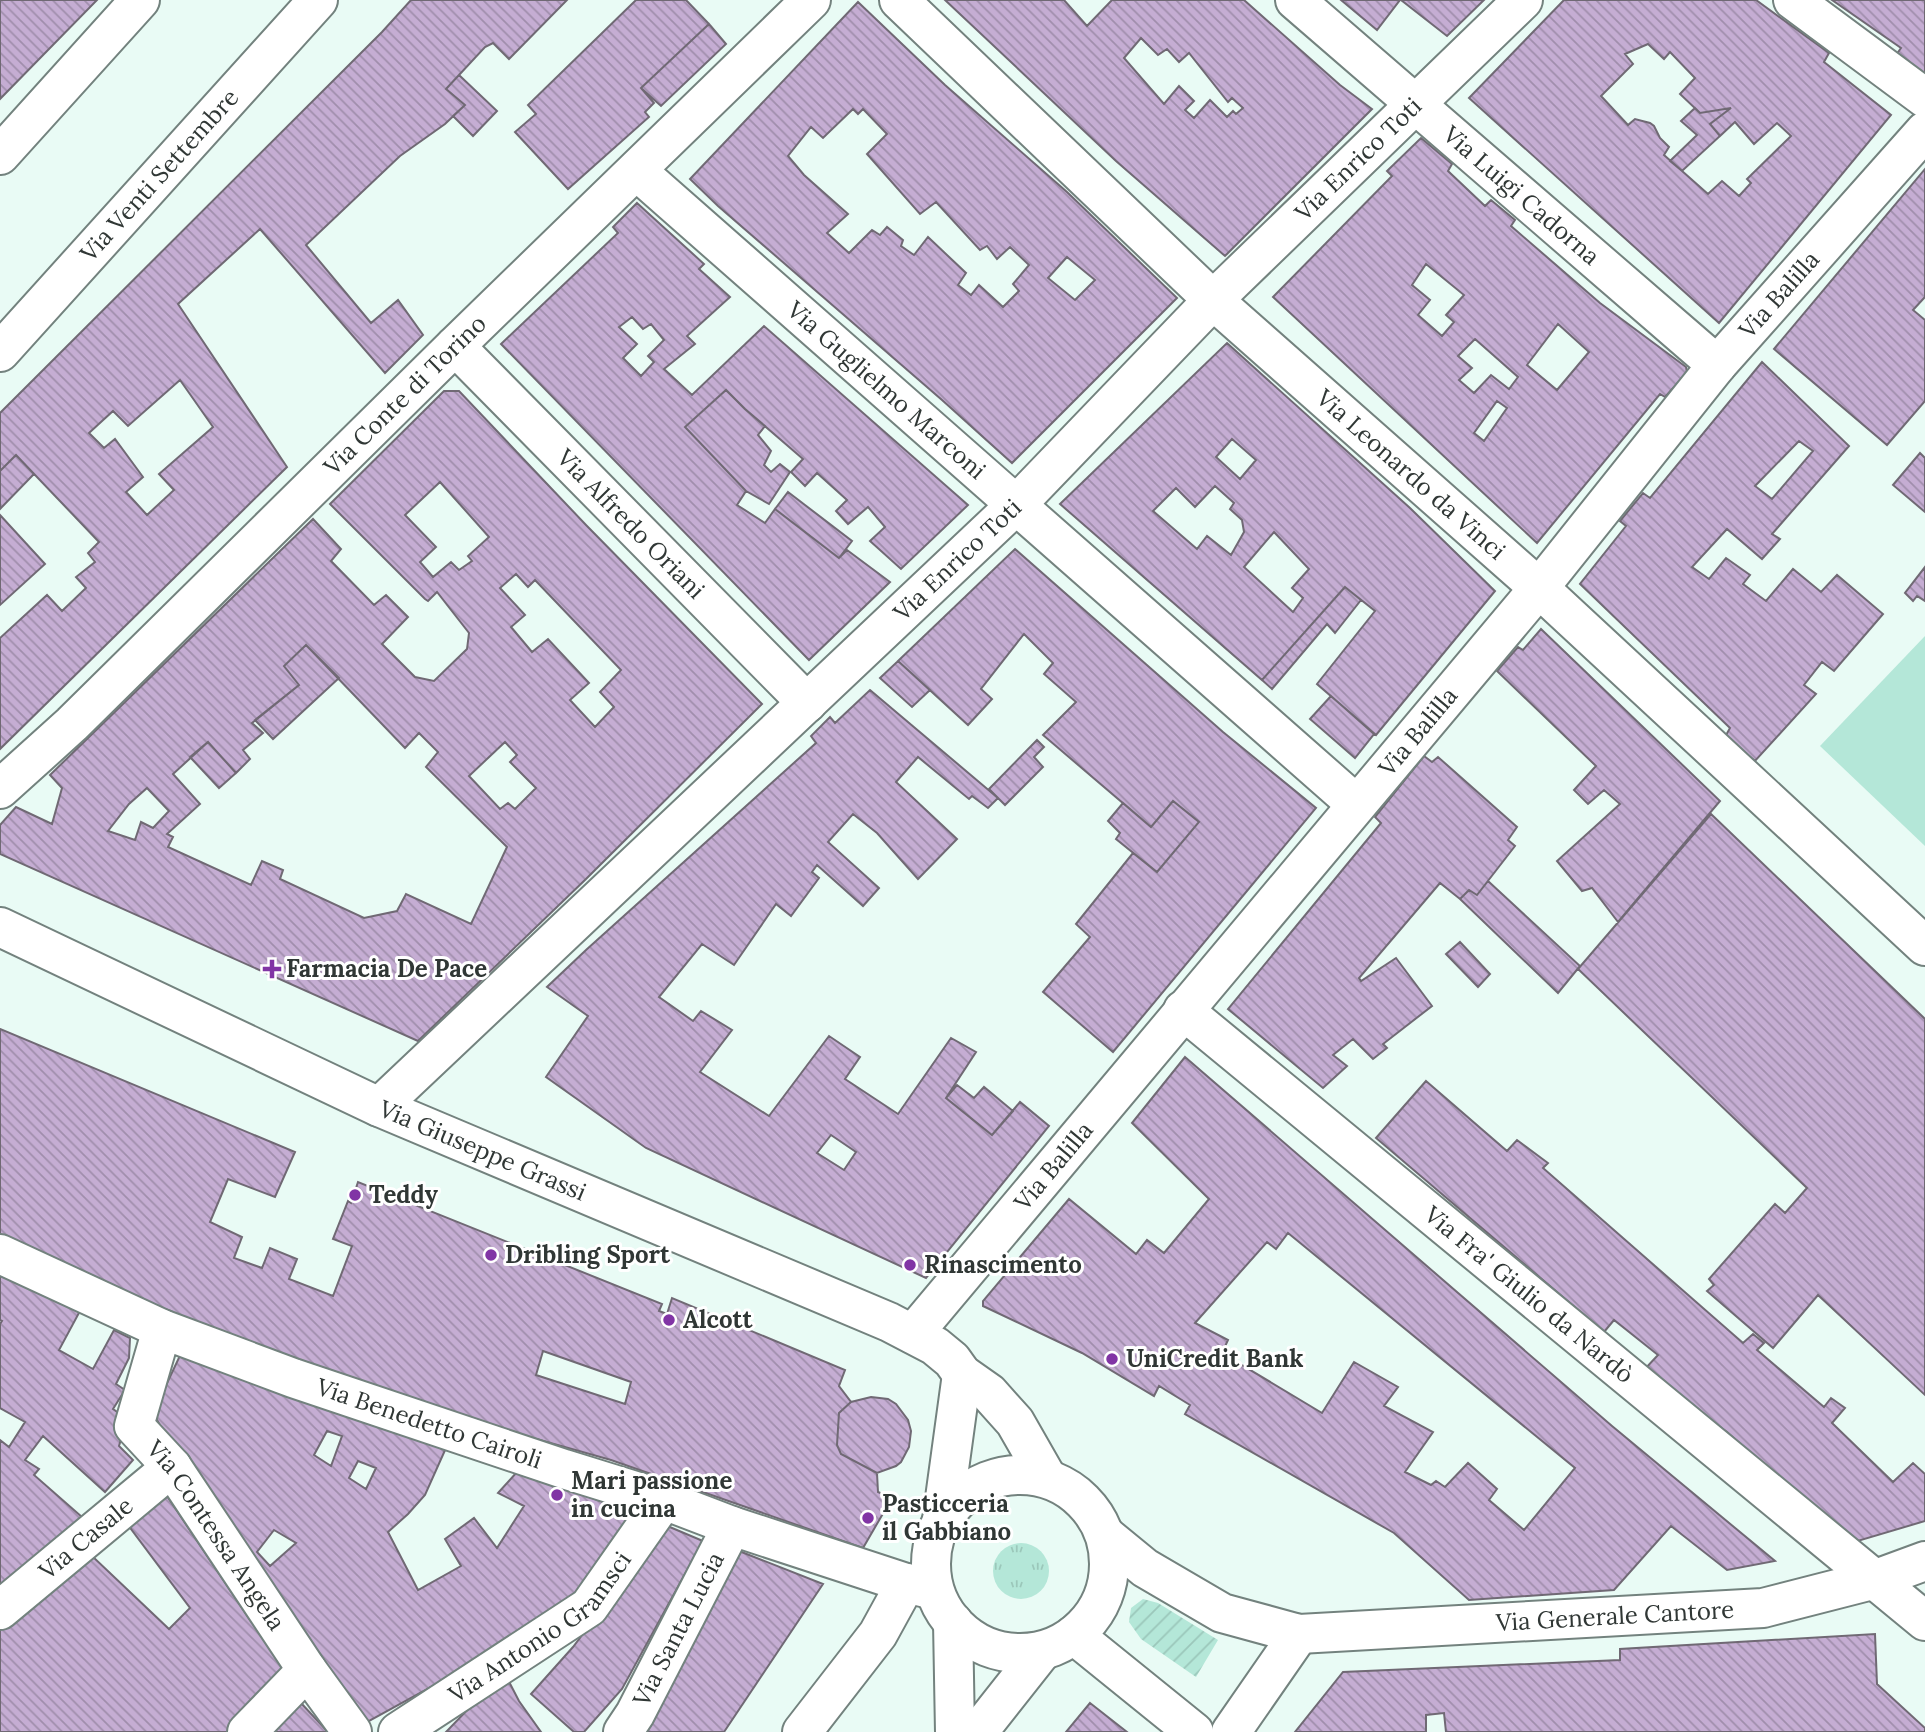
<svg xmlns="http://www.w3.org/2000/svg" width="1925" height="1732" font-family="Lora,serif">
  <defs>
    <pattern id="grass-tufts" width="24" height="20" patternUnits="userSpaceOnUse" patternTransform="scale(1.75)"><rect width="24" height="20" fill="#b4e7d8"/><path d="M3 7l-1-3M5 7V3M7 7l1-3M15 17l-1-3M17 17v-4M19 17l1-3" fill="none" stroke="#9bc7ba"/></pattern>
    <pattern id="garden-furrows" width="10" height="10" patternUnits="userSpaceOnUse" patternTransform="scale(1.75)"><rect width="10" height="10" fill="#b4e7d8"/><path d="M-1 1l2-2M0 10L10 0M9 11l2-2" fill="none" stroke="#9bc7ba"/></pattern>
    <pattern id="building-back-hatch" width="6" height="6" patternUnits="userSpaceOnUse" patternTransform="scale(1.75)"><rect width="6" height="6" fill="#c5add3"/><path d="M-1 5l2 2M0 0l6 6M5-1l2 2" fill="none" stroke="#a08eac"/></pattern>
  </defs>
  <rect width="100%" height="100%" fill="#e9fbf5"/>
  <!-- grass -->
  <path fill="url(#grass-tufts)" d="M993 1571a28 28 0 1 1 56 0a28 28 0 1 1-56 0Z"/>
  <!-- park -->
  <path fill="#b4e7d8" d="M 1925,636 L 1925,846 L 1820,746 Z"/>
  <!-- garden -->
  <path fill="url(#garden-furrows)" d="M 1143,1599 L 1158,1603 L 1218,1640 L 1196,1677 L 1141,1639 L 1129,1622 L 1131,1608 Z"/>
  <!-- building -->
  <path fill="url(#building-back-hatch)" stroke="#706974" stroke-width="2" fill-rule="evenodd" d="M 0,0 L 97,0 L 0,99 Z
    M 411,0 L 567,0 L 509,59 L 493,43 L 485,47 L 446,89 L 465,105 L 445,124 L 400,156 L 306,245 L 371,323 L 398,300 L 423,335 L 385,373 L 260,229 L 178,304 L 287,467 L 0,749 L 0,638 L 47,595 L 62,611 L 86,588 L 76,577 L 95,562 L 88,553 L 99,542 L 16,455 L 0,471 L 0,413 L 382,32 ZM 180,380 L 213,427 L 159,474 L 174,490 L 147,515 L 126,492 L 143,477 L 115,439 L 104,448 L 89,433 L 113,411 L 128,426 Z
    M 636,0 L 686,0 L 709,24 L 641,88 L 654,103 L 645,112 L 649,117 L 568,189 L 515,132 L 536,114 L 528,105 Z
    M 945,0 L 1064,0 L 1087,26 L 1112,0 L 1244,0 L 1340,85 L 1372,109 L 1225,256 L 1116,161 ZM 1141,38 L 1158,55 L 1167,49 L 1179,62 L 1189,53 L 1228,102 L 1232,98 L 1243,108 L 1236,114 L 1233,111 L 1227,117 L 1210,100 L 1194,118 L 1185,110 L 1194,101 L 1179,86 L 1164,104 L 1124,58 Z
    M 1341,0 L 1400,0 L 1377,30 Z
    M 1401,0 L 1484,0 L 1447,36 Z
    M 1564,0 L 1756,0 L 1829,53 L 1824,62 L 1891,115 L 1719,323 L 1469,98 ZM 1648,44 L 1664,59 L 1670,52 L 1695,78 L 1680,94 L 1700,113 L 1731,108 L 1710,124 L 1720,136 L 1735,122 L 1754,144 L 1777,123 L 1791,136 L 1747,179 L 1751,183 L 1739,196 L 1722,181 L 1708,194 L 1664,155 L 1669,147 L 1660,138 L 1654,126 L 1650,123 L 1635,119 L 1628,125 L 1601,96 L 1633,64 L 1625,54 Z
    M 1832,0 L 1925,0 L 1925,80 L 1896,55 L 1901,48 Z
    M 858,2 L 945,85 L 1067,192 L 1177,298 L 1012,463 L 942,400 L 718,206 L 690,179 ZM 853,109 L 858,114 L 863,109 L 887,134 L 867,154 L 920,214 L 936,202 L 980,250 L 987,246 L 997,259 L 1010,247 L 1029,265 L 1013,284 L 1019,291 L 1003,307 L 979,285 L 971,295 L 958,285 L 966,273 L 928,237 L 914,255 L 901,246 L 903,240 L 887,227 L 880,235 L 872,230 L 849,253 L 827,233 L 848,214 L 804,175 L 788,156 L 811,127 L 823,138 ZM 1067,257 L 1095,280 L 1075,300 L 1048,278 Z
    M 709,24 L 726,44 L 661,106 L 641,88 Z
    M 459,75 L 497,111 L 473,136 L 453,116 L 465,105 L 446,89 Z
    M 1695,108 L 1700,113 L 1731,108 L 1710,124 L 1720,136 L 1682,171 L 1670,161 L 1697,135 L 1681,121 Z
    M 1421,138 L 1452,164 L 1448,171 L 1485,206 L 1491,200 L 1515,220 L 1511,226 L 1600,303 L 1686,367 L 1687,372 L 1685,375 L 1665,397 L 1660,394 L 1537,543 L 1273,297 L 1392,176 L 1387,171 ZM 1426,264 L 1464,295 L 1446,315 L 1454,322 L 1442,336 L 1418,315 L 1430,300 L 1412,285 ZM 1558,324 L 1589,352 L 1557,390 L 1527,365 ZM 1475,339 L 1518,377 L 1509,389 L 1491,375 L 1474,393 L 1459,380 L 1472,368 L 1458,356 ZM 1497,401 L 1507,408 L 1484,441 L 1474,433 Z
    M 1925,169 L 1925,297 L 1913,310 L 1925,320 L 1925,401 L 1887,445 L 1774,349 Z
    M 637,203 L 704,264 L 699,269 L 730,297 L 687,336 L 695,344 L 664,369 L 692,395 L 764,326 L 968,505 L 901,569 L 870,541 L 885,527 L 868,507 L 848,524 L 836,511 L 847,500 L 817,473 L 805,486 L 791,472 L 803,459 L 745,409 L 726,390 L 685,427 L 746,491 L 737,505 L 765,523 L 775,509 L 839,558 L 847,550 L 890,582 L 809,660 L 501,344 L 618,233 L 613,227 ZM 632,317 L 643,329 L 651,324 L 664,340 L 648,356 L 654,362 L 641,376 L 623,358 L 637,344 L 619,327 Z
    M 1227,343 L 1410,508 L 1495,591 L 1376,735 L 1317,684 L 1375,611 L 1345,587 L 1262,680 L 1060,504 ZM 1232,439 L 1256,460 L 1240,479 L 1216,457 ZM 1215,486 L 1234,503 L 1230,509 L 1242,520 L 1244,532 L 1231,555 L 1207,536 L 1197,549 L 1153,511 L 1176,488 L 1195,507 ZM 1274,532 L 1309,569 L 1292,588 L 1303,598 L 1293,612 L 1244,567 Z
    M 1762,362 L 1849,446 L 1772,534 L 1780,539 L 1762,559 L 1727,529 L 1692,567 L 1709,579 L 1726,558 L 1750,575 L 1743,584 L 1766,601 L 1793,569 L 1821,592 L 1837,575 L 1883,614 L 1834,671 L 1822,662 L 1804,685 L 1816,694 L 1755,761 L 1725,737 L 1730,728 L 1580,584 L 1626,526 L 1620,521 L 1643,493 L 1650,498 ZM 1799,441 L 1813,451 L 1772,499 L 1755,486 Z
    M 726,390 L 745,409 L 765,426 L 758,435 L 771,451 L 764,465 L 771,472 L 780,464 L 790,472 L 769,504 L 746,491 L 685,427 Z
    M 444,391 L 459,391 L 586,525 L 762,704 L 586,879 L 418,1041 L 0,854 L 0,825 L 16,807 L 52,824 L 62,788 L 50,775 L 313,519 L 341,549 L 331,561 L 374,605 L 386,595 L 408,617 L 382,644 L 415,677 L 434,681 L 467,649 L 469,633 L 437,592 L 428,601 L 425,599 L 330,504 ZM 440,482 L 489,537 L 468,556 L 472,561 L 459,570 L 451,562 L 433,577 L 420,562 L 436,547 L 405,515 ZM 516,574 L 528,587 L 535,580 L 621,670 L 600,692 L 614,707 L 595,727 L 570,700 L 589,683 L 548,639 L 532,652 L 511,627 L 525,615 L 500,588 ZM 306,645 L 405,748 L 419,733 L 438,752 L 426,767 L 507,847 L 471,924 L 406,894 L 397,911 L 364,918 L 280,879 L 283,870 L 262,861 L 251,885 L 168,847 L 173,837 L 167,834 L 200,804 L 173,774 L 208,742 L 236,773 L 250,759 L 243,750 L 263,733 L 252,723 L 299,685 L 284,666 ZM 505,742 L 517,755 L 510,762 L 536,788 L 515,809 L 508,803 L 500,809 L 469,776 ZM 147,788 L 169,811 L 153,828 L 141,822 L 135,840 L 108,831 L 129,804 Z
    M 1920,453 L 1925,458 L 1925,512 L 1893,485 Z
    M 16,455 L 34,474 L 0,509 L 0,471 Z
    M 788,492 L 852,541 L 839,558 L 775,509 Z
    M 0,515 L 45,564 L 0,605 Z
    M 1015,549 L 1223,732 L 1316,808 L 1113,1052 L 1043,992 L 1090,937 L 1076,924 L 1133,853 L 1157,872 L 1199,822 L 1173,801 L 1151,827 L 1043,735 L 1076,702 L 1044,674 L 1053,663 L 1024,634 L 981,689 L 992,699 L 968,725 L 898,661 Z
    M 1925,567 L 1925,601 L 1917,596 L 1913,601 L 1905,593 Z
    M 1345,587 L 1361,600 L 1335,633 L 1327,624 L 1272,689 L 1262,680 Z
    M 1541,629 L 1720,801 L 1618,922 L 1592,888 L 1582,891 L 1557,861 L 1620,804 L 1604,790 L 1588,804 L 1574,790 L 1596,766 L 1497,671 L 1518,647 L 1523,650 Z
    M 306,645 L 339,678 L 273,739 L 255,720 L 299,685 L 284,666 Z
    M 898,661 L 930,690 L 912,707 L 880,678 Z
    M 870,690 L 998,798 L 988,808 L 972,796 L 969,799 L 918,757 L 896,782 L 957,839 L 918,879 L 877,833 L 853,814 L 828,842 L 879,888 L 863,906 L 817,865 L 812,872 L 819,878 L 791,916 L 776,904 L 734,965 L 702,944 L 659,997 L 693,1021 L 701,1011 L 732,1030 L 700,1072 L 769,1116 L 829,1036 L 860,1057 L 845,1079 L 898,1114 L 951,1038 L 976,1052 L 946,1098 L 992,1135 L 1020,1102 L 1049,1126 L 926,1278 L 646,1148 L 546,1077 L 588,1016 L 547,987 L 586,950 L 816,743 L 811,736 L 830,717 L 835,723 ZM 831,1135 L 856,1152 L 844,1170 L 817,1153 Z
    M 1331,696 L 1374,734 L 1355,758 L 1310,719 Z
    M 1037,740 L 1044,747 L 1034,757 L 1043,767 L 1005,805 L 989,789 Z
    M 208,742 L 236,773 L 219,788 L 190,757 Z
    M 1424,756 L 1432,762 L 1438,757 L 1517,827 L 1508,840 L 1515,846 L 1477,895 L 1469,890 L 1460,899 L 1440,883 L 1359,978 L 1361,981 L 1396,958 L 1432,1006 L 1383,1044 L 1387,1048 L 1373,1059 L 1353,1039 L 1333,1055 L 1347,1066 L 1323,1088 L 1228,1009 L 1381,823 L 1375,817 Z
    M 1173,801 L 1199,822 L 1157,872 L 1116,839 L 1120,833 L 1108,821 L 1123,803 L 1151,827 Z
    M 1711,814 L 1925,1019 L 1925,1395 L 1818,1295 L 1773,1348 L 1707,1291 L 1714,1285 L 1709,1279 L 1775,1204 L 1785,1213 L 1807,1188 L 1578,969 Z
    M 1488,881 L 1580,966 L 1558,993 L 1460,899 L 1469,890 L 1477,895 Z
    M 1460,942 L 1490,974 L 1478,987 L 1446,954 Z
    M 0,1029 L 295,1152 L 275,1197 L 228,1179 L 210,1222 L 242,1237 L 234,1258 L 262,1268 L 270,1248 L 297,1259 L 289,1279 L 333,1296 L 352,1246 L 333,1239 L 348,1201 L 351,1203 L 358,1182 L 662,1304 L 659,1311 L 667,1314 L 672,1298 L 845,1370 L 839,1386 L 851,1402 L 839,1413 L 837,1445 L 841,1454 L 877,1473 L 878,1492 L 892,1498 L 863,1548 L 611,1460 L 426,1408 L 117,1294 L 0,1237 ZM 543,1351 L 631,1382 L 625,1404 L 536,1375 Z
    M 1185,1057 L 1612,1426 L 1775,1561 L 1727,1570 L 1671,1526 L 1614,1590 L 1469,1600 L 1394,1533 L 1185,1414 L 1190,1405 L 1159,1386 L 1154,1396 L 1082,1353 L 983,1306 L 983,1301 L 1069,1199 L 1136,1254 L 1147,1240 L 1164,1253 L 1209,1199 L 1132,1123 ZM 1288,1233 L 1575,1468 L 1524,1530 L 1489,1500 L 1497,1489 L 1468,1463 L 1445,1487 L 1436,1481 L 1431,1485 L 1405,1472 L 1433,1432 L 1384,1406 L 1398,1387 L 1354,1362 L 1322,1413 L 1222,1353 L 1228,1340 L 1195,1323 L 1267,1242 L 1276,1249 Z
    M 1426,1081 L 1507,1151 L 1517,1140 L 1548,1163 L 1543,1168 L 1743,1343 L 1753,1334 L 1764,1343 L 1757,1350 L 1824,1407 L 1831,1398 L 1845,1408 L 1832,1423 L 1893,1482 L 1913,1463 L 1925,1474 L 1925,1521 L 1851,1543 L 1727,1432 L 1642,1372 L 1658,1355 L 1614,1320 L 1604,1332 L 1376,1138 Z
    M 957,1085 L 974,1098 L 984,1087 L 1013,1111 L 992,1135 L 946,1098 Z
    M 0,1274 L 80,1311 L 59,1350 L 93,1369 L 114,1330 L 130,1338 L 129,1358 L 116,1384 L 125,1390 L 113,1409 L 127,1419 L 119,1446 L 133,1460 L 105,1492 L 43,1436 L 25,1460 L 39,1469 L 34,1475 L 82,1517 L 42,1558 L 0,1589 L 0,1440 L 9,1447 L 25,1422 L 0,1408 L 0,1324 L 2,1321 L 0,1320 Z
    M 184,1347 L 446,1448 L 425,1495 L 408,1514 L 388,1532 L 418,1590 L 461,1566 L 445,1539 L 474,1518 L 497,1548 L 524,1506 L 498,1493 L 517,1472 L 641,1515 L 590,1590 L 544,1625 L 360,1726 L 208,1509 L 153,1413 ZM 327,1431 L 342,1436 L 331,1466 L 314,1455 ZM 358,1461 L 376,1468 L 366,1489 L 349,1478 ZM 274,1530 L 296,1543 L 270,1566 L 257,1552 Z
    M 871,1397 L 888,1399 L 896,1404 L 908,1420 L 911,1431 L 909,1447 L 901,1462 L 896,1466 L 877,1473 L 841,1454 L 837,1445 L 839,1413 L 851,1402 Z
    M 163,1490 L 250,1620 L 288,1669 L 229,1732 L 0,1732 L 0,1629 L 90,1554 L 169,1629 L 190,1608 L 125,1521 Z
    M 665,1525 L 703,1541 L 622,1689 L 584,1732 L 574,1732 L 531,1694 L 573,1647 Z
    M 739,1551 L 823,1584 L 724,1732 L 638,1732 Z
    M 1875,1634 L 1877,1684 L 1925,1728 L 1925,1732 L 1446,1732 L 1444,1713 L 1426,1715 L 1426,1732 L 1295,1732 L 1343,1672 L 1620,1660 L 1620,1649 Z
    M 504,1672 L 519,1701 L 541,1732 L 446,1732 Z
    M 301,1703 L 328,1732 L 269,1732 Z
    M 1090,1703 L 1127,1732 L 1066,1732 Z"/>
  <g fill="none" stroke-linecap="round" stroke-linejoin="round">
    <!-- minor casing -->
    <g stroke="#73827e" stroke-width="42">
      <g id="minor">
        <path id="s1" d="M 899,0 L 1213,300 L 1539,588 L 1925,946"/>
        <path id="s2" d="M 1295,0 L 1717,365"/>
        <path d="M 1793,0 L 1925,98"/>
        <path d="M 0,155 L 140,0"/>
        <path id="s3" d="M 637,171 L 1356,804"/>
        <path id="s4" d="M 455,346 L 807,703"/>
        <path id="s5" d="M 0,352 L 318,0"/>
        <path id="s6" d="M 0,789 L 72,724 L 455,346 L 811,0"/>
        <path id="s7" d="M 0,927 L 379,1107 L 889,1322 L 935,1346 L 952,1360 L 962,1374 L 989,1393 L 1015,1422 L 1047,1478"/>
        <path id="s8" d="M 1183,1010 L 1925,1621"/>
        <path id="s9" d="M 379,1107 L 1017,504 L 1213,300 L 1523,0"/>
        <path id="s10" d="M 0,1254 L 162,1329 L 293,1378 L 564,1469 L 664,1500 L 732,1526 L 906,1583 L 934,1590"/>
        <path id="s11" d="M 162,1329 L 134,1426 L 172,1467 L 307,1670 L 352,1732"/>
        <path id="s12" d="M 913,1334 L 1539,588 L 1717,365 L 1925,131"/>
        <circle cx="1020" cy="1564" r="89"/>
        <path d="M 942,1520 L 962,1374"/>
        <path id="s13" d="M 1106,1536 L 1145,1568 L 1222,1613 L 1299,1634 L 1763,1608 L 1876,1579 L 1925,1561"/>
        <path id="s14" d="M 0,1610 L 172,1467"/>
        <path d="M 953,1622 L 955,1732"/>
        <path d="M 1074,1635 L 1194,1732"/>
        <path d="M 247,1732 L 307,1670"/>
        <path id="s15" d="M 398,1732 L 589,1607 L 664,1500"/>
        <path id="s16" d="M 623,1732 L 635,1714 L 732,1526"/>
        <path d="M 802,1732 L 878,1634 L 906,1583"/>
        <path d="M 978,1732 L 1042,1651"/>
        <path d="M 1231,1732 L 1299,1634"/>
      </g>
    </g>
    <!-- minor -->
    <use href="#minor" stroke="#fff" stroke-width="38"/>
  </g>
  <!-- markers -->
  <g fill="#8134a5" stroke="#fff" stroke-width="2.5">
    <path d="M268.5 958.5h7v7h7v7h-7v7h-7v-7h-7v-7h7z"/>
    <circle cx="355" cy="1195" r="7"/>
    <circle cx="491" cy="1255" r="7"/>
    <circle cx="910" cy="1265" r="7"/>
    <circle cx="669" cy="1320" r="7"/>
    <circle cx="1112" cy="1359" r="7"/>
    <circle cx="557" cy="1495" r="7"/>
    <circle cx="868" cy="1518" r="7"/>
  </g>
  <g text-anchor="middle" stroke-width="6" stroke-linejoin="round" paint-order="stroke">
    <!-- street labels -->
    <g font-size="24" fill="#303735" stroke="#fff">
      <text dy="8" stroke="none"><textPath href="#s9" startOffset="1363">Via Enrico Toti</textPath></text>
      <text dy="8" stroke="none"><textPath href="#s5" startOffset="238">Via Venti Settembre</textPath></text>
      <text dy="8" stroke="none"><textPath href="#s2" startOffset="299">Via Luigi Cadorna</textPath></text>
      <text dy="8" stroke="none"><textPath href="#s12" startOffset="1353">Via Balilla</textPath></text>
      <text dy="8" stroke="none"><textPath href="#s3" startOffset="332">Via Guglielmo Marconi</textPath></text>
      <text dy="8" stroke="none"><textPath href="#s6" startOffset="565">Via Conte di Torino</textPath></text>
      <text dy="8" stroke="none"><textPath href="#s1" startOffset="698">Via Leonardo da Vinci</textPath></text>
      <text dy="8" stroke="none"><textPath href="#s4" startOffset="250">Via Alfredo Oriani</textPath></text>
      <text dy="8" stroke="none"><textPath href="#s9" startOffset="796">Via Enrico Toti</textPath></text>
      <text dy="8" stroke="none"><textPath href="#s12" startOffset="786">Via Balilla</textPath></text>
      <text dy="8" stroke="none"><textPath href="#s7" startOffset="532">Via Giuseppe Grassi</textPath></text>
      <text dy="8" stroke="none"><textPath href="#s12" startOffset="219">Via Balilla</textPath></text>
      <text dy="8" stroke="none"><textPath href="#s8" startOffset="448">Via Fra' Giulio da Nardò</textPath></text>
      <text dy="8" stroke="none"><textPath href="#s10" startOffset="462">Via Benedetto Cairoli</textPath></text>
      <text dy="8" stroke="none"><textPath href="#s11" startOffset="238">Via Contessa Angela</textPath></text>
      <text dy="8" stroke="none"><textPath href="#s14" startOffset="112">Via Casale</textPath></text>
      <text dy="8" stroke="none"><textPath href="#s13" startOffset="536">Via Generale Cantore</textPath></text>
      <text dy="8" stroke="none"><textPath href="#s15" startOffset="178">Via Antonio Gramsci</textPath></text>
      <text dy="8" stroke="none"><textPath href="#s16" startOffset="117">Via Santa Lucia</textPath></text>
    </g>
    <!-- poi labels -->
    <g font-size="24" font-weight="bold" fill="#303735" stroke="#fff" text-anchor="start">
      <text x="286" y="977">Farmacia De Pace</text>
      <text x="369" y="1203">Teddy</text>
      <text x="505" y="1263">Dribling Sport</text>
      <text x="924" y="1273">Rinascimento</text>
      <text x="683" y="1328">Alcott</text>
      <text x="1126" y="1367">UniCredit Bank</text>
      <text x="571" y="1489">Mari passione<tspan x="571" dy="28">in cucina</tspan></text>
      <text x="882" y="1512">Pasticceria<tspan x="882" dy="28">il Gabbiano</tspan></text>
    </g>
  </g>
</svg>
